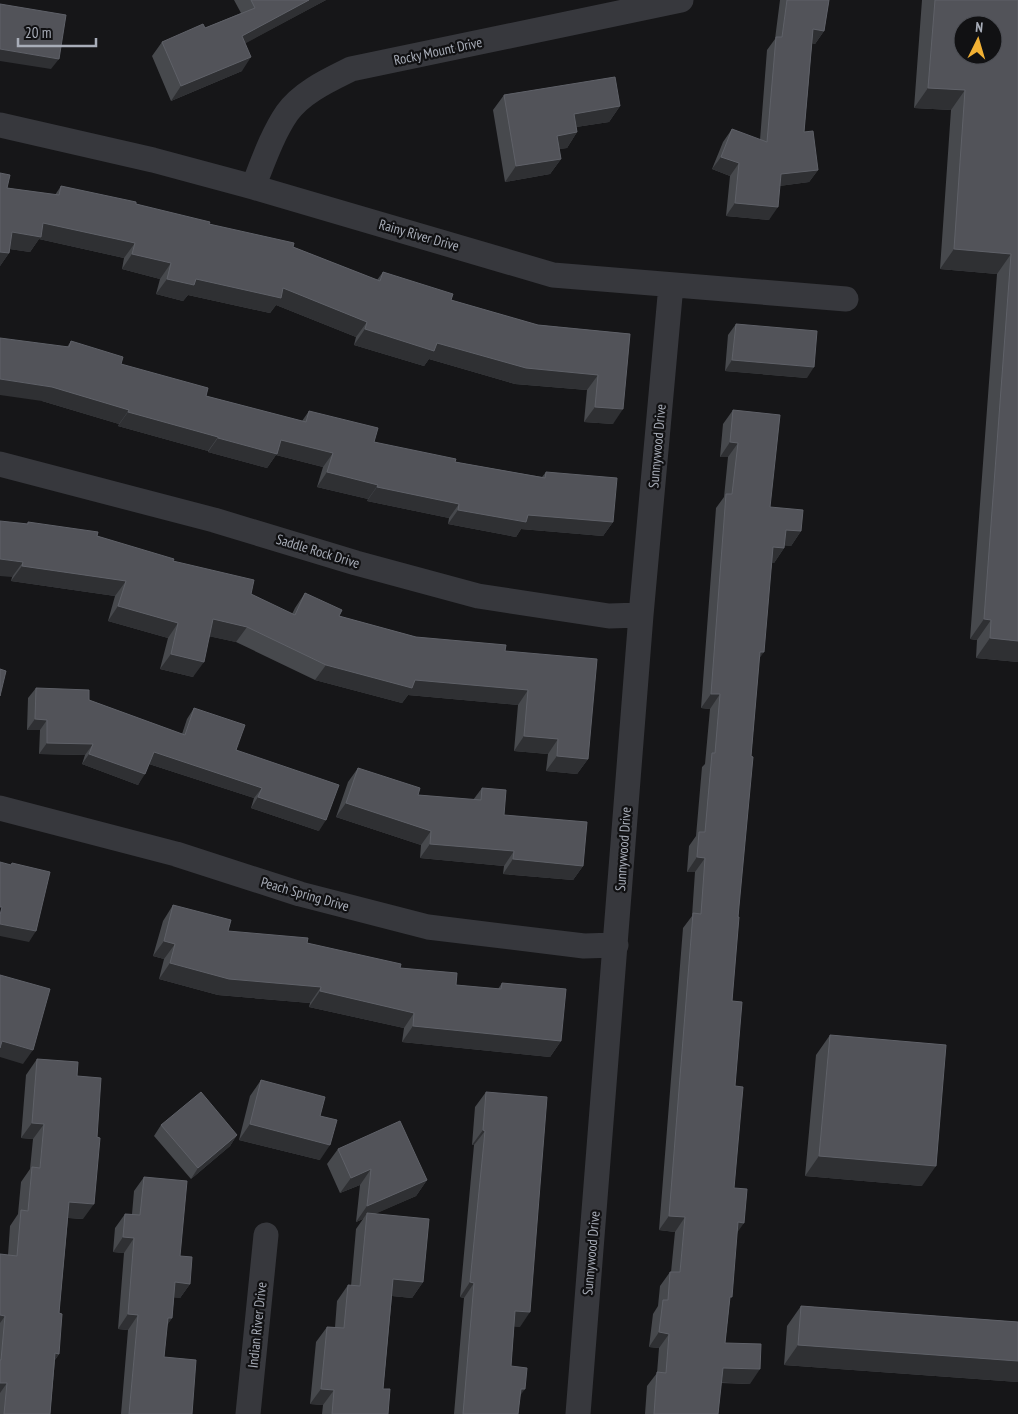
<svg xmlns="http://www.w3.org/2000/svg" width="1018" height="1414" font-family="'PT Sans Narrow',sans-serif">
  <rect width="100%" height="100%" fill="#161618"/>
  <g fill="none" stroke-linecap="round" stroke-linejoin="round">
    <!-- minor -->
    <path stroke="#37383d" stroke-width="25" d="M 0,125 L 153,160 L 253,187 L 553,275 L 846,299
      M 253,187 C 263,162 272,135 287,113 C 302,92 329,80 351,69 L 681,0
      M 0,464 L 214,520 L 356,563 L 478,596 L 609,616 L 641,615
      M 0,808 L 176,854 L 300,894 L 428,927 L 584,946 L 616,945
      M 248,1414 L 266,1235
      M 578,1414 L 641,615 L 671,285"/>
  </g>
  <!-- wall -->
  <path fill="#47494d" d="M 234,0 L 326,0 L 245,43 L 242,71 L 171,101 L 152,56 L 162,42 L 205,28 L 241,13 Z
    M 780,0 L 829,0 L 824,31 L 815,44 L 812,43 L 804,132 L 818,170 L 809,182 L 779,186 L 769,220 L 726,216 L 730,176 L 712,169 L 723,142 L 732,129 L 760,140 L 767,50 L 775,39 Z
    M 922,0 L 1018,0 L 1018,662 L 976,658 L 977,640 L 970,639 L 997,274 L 940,269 L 951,110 L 914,108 Z
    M 504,95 L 620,106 L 609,122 L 576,127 L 577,132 L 567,148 L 559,149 L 561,159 L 550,174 L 505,182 L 493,110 Z
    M 0,173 L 7,188 L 55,195 L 61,186 L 136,204 L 293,247 L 377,280 L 383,272 L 451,300 L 538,325 L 630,334 L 613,424 L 584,422 L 587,390 L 515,384 L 429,359 L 424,366 L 354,345 L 356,337 L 276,305 L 270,313 L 188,295 L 183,301 L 156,294 L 160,279 L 122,269 L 124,258 L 39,239 L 30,252 L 10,249 L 9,253 L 0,266 Z
    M 736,324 L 807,378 L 725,371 L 728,335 Z
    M 71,341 L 121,364 L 206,396 L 302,421 L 309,411 L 374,442 L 455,462 L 542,477 L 546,472 L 613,522 L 603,536 L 521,529 L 516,537 L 448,524 L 449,518 L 367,501 L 368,499 L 317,487 L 323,467 L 276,455 L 267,468 L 208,452 L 208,451 L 118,426 L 119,424 L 42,401 L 67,347 Z
    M 733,410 L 770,507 L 801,531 L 791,546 L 784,545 L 784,548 L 774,563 L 772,562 L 759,659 L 738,917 L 732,1001 L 735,1086 L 734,1188 L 737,1232 L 725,1343 L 750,1384 L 721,1383 L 718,1414 L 645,1414 L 647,1386 L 657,1373 L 659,1348 L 649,1347 L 653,1314 L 658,1306 L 660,1286 L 670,1272 L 671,1272 L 675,1232 L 659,1230 L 683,928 L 692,916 L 695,872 L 687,872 L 689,846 L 696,836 L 702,767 L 705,764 L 710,709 L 701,708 L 716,508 L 724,497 L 728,457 L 720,457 L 723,424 Z
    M 28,522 L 97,536 L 173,561 L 251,594 L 292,614 L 295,608 L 305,593 L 339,616 L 416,637 L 505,651 L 588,759 L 577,774 L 546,771 L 548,754 L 514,751 L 518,705 L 408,695 L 402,703 L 315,680 L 236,642 L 209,636 L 193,677 L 160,669 L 168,638 L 108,621 L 115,596 L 11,581 L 27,524 Z
    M 36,688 L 89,700 L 182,734 L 187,719 L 194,708 L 319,831 L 251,808 L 254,798 L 149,764 L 138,785 L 82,764 L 85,755 L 39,754 L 40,730 L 27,730 L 28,698 Z
    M 358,768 L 418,795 L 473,800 L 482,788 L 504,815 L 583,866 L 573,880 L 503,874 L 504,866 L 420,858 L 421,845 L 336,817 L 348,782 Z
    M 173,905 L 228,931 L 307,943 L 400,968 L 456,985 L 498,989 L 502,983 L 561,1041 L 550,1057 L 402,1042 L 404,1028 L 309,1007 L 310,1003 L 218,995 L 159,979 L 164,959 L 153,956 L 163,921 Z
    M 830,1035 L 922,1186 L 805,1176 L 816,1055 Z
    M 37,1059 L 77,1076 L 83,1219 L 68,1218 L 59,1313 L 59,1354 L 55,1360 L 50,1414 L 0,1414 L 0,1254 L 8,1255 L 10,1226 L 18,1214 L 21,1182 L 30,1169 L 33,1139 L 21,1138 L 26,1075 Z
    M 261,1080 L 320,1116 L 320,1160 L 239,1140 L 250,1096 Z
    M 486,1092 L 520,1327 L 514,1326 L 511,1366 L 520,1396 L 518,1414 L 454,1414 L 464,1298 L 460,1297 L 474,1145 L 472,1145 L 475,1107 Z
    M 161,1125 L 237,1135 L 230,1146 L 191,1179 L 154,1136 Z
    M 338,1149 L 427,1180 L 416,1196 L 374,1214 L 423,1282 L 412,1298 L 392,1296 L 383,1389 L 388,1414 L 322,1414 L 323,1405 L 310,1404 L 316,1342 L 327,1327 L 335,1327 L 337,1301 L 348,1285 L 351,1286 L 356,1229 L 363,1219 L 356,1222 L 360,1185 L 340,1193 L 327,1164 Z
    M 144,1177 L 180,1256 L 190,1284 L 180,1298 L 174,1297 L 172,1318 L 167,1325 L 164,1357 L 192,1414 L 121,1414 L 128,1330 L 118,1329 L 124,1253 L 113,1252 L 115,1228 L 125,1214 L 132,1214 L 134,1191 Z
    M 801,1306 L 1018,1322 L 1018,1382 L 784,1365 L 787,1326 Z"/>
  <!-- shaded-wall -->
  <path fill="#2f3033" d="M 309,0 L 326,0 L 233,50 L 242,36 Z
    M 813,29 L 824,31 L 815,44 L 804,42 Z
    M 0,49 L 59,59 L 51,69 L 0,61 Z
    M 251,57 L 242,71 L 171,101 L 181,86 Z
    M 928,88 L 965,90 L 951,110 L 914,108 Z
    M 620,106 L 609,122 L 563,129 L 574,114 Z
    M 577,132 L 567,148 L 546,151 L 557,136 Z
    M 721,157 L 739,163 L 730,176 L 712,169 Z
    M 561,159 L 550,174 L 505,182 L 516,166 Z
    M 818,170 L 809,182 L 772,187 L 781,174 Z
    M 735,203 L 778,207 L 769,220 L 726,216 Z
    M 43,223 L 135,243 L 124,258 L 39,239 L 30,252 L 2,248 L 12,232 Z
    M 954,249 L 1011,254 L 997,274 L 940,269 Z
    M 0,252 L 9,253 L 0,266 Z
    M 132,254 L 171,263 L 160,279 L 122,269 Z
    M 167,279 L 196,279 L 283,288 L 367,322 L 356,337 L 276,305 L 270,313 L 188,295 L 183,301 L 156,294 Z
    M 365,329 L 437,343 L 598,375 L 587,390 L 515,384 L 429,359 L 424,366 L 354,345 Z
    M 732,360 L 814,367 L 807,378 L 725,371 Z
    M 0,379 L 52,387 L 129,410 L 119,424 L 42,401 L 0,395 Z
    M 595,407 L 623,409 L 613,424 L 584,422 Z
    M 128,412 L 218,437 L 208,451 L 118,426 Z
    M 218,438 L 281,440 L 333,453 L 323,467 L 276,455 L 267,468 L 208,452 Z
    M 730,442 L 738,443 L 728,457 L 720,457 Z
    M 327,472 L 378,485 L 368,499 L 317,487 Z
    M 377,487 L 459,504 L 449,518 L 367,501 Z
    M 458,510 L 528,515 L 613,522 L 603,536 L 521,529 L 516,537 L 448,524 Z
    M 786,530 L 801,531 L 791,546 L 776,545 Z
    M 773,547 L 784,548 L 774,563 L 763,562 Z
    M 0,559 L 23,562 L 12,577 L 0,576 Z
    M 22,566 L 126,581 L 115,596 L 11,581 Z
    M 118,606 L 178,623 L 168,638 L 108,621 Z
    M 213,619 L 247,627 L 236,642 L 203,635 Z
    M 984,619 L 991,620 L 977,640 L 970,639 Z
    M 990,638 L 1018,641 L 1018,662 L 976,658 Z
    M 760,652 L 764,652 L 754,666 Z
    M 171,654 L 204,662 L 193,677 L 160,669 Z
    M 326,665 L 528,690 L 518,705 L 408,695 L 402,703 L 315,680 Z
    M 711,694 L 720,694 L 710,709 L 701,708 Z
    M 35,719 L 47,720 L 40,730 L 27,730 Z
    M 524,736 L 558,739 L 548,754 L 514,751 Z
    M 47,743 L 93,744 L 85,755 L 39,754 Z
    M 154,752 L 262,788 L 254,798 L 146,763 Z
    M 89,754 L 145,774 L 138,785 L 82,764 Z
    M 557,756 L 588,759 L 577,774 L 546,771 Z
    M 258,797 L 326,820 L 319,831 L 251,808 Z
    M 346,803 L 431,831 L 421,845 L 336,817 Z
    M 430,844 L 514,851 L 504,866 L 420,858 Z
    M 697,857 L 705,858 L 695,872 L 687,872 Z
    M 513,859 L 583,866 L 573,880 L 503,874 Z
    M 0,924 L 36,931 L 29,942 L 0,936 Z
    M 164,941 L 175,944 L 164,959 L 153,956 Z
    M 170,963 L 321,987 L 310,1003 L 218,995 L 159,979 Z
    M 320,991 L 414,1013 L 404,1028 L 309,1007 Z
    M 413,1026 L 561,1041 L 550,1057 L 402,1042 Z
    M 2,1041 L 33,1050 L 23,1064 L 0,1057 L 0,1044 Z
    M 32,1123 L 44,1124 L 33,1139 L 21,1138 Z
    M 250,1124 L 330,1145 L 320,1160 L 239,1140 Z
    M 483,1130 L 485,1131 L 474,1145 L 472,1145 Z
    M 237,1135 L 230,1146 L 191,1179 L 198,1168 Z
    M 819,1156 L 936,1166 L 922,1186 L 805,1176 Z
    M 371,1169 L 360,1185 L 340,1193 L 351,1178 Z
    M 427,1180 L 416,1196 L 366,1218 L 367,1213 L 363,1219 L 356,1222 L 367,1206 Z
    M 69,1202 L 94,1204 L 83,1219 L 58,1217 Z
    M 669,1216 L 685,1217 L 675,1232 L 659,1230 Z
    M 738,1222 L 744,1223 L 734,1237 Z
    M 123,1237 L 134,1238 L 124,1253 L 113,1252 Z
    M 393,1279 L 423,1282 L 412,1298 L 382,1295 Z
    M 175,1282 L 190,1284 L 180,1298 L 165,1297 Z
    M 470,1282 L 474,1283 L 464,1298 L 460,1297 Z
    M 515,1311 L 530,1312 L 520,1327 L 505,1326 Z
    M 128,1314 L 138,1315 L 128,1330 L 118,1329 Z
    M 0,1315 L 5,1316 L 0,1323 Z
    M 168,1318 L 172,1318 L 162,1333 Z
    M 659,1332 L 669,1334 L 659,1348 L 649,1347 Z
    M 798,1345 L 1018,1361 L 1018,1382 L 784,1365 Z
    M 55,1353 L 59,1354 L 48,1369 Z
    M 723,1368 L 760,1369 L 750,1384 L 713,1382 Z
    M 0,1383 L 7,1383 L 0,1393 Z
    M 321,1389 L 334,1390 L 323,1405 L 310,1404 Z
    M 521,1389 L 525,1389 L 514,1404 Z"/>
  <!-- building -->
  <path fill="#525359" stroke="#5f6168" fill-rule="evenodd" d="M 251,0 L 309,0 L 242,36 L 251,57 L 181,86 L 162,42 L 203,24 L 205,28 L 255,8 Z
    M 787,0 L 829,0 L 824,31 L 813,29 L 804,132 L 813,131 L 818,170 L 781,174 L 778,207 L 735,203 L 739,163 L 721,157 L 732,129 L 767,142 L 776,37 L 782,37 Z
    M 935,0 L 1018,0 L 1018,641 L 990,638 L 991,620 L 984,619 L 1011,254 L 954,249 L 965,90 L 928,88 ZM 963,25 L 993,25 L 993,55 L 963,55 Z
    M 0,4 L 66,15 L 59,59 L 0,49 Z
    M 615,77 L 620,106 L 574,114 L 577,132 L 557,136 L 561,159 L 516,166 L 504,95 Z
    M 0,173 L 10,175 L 7,188 L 59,195 L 61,186 L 136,202 L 136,204 L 210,222 L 209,224 L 294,243 L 293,247 L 380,281 L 383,272 L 453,294 L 451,300 L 538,325 L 630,334 L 623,409 L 595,407 L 598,375 L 526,368 L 437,343 L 434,351 L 365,329 L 367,322 L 283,288 L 281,298 L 196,279 L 194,285 L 167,279 L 171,263 L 132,254 L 135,243 L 43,223 L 41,237 L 12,232 L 9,253 L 0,252 Z
    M 736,324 L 817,331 L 814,367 L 732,360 Z
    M 0,338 L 69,347 L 71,341 L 123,357 L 121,364 L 208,388 L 206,396 L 306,422 L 309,411 L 378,428 L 374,442 L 456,459 L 455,462 L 545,478 L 546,472 L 617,478 L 613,522 L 528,515 L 526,522 L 458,510 L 459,504 L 377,487 L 378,485 L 327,472 L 333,453 L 281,440 L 277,454 L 218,438 L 218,437 L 128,412 L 129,410 L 52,387 L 0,379 Z
    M 733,410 L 780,415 L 770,507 L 803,510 L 801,531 L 786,530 L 784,548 L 773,547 L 764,652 L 760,652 L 751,756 L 753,757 L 738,917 L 739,917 L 732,1001 L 742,1002 L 735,1086 L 743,1087 L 734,1188 L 747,1189 L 744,1223 L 738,1222 L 732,1297 L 730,1297 L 725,1343 L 761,1344 L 760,1369 L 723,1368 L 718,1414 L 654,1414 L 657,1372 L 666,1373 L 669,1334 L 659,1332 L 663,1300 L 668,1300 L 670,1272 L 680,1272 L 685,1217 L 669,1216 L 693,913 L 701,914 L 705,858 L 697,857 L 699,832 L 705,832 L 712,753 L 715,753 L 720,694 L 711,694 L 726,494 L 732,494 L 738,443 L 730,442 Z
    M 0,521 L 28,524 L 28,522 L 98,532 L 97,536 L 174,559 L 173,561 L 254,580 L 251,594 L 295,615 L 305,593 L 342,610 L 339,616 L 416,637 L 506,645 L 505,651 L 597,659 L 588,759 L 557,756 L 558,739 L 524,736 L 528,690 L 415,680 L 412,688 L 326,665 L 247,627 L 213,619 L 204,662 L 171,654 L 178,623 L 118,606 L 126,581 L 22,566 L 23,562 L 0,559 Z
    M 0,669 L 6,671 L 0,696 Z
    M 36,688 L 89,690 L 89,700 L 185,735 L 194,708 L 245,725 L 236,750 L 339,785 L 326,820 L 258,797 L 262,788 L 154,752 L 145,774 L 89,754 L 93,744 L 47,743 L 47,720 L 35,719 Z
    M 358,768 L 420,788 L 418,795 L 481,800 L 482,788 L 506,790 L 504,815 L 587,822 L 583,866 L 513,859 L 514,851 L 430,844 L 431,831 L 346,803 Z
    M 0,862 L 11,865 L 12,863 L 50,872 L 36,931 L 0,924 L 0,915 L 2,907 L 0,907 Z
    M 173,905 L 231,920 L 228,931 L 308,938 L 307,943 L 401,964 L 400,968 L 457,973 L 456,985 L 501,989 L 502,983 L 566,989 L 561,1041 L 413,1026 L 414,1013 L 320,991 L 321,987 L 229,979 L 170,963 L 175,944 L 164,941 Z
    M 0,975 L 50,989 L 33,1050 L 2,1041 L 0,1048 Z
    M 830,1035 L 946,1045 L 936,1166 L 819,1156 Z
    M 37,1059 L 78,1062 L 77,1076 L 101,1078 L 97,1137 L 100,1138 L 94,1204 L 69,1202 L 59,1313 L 62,1314 L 59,1354 L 55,1353 L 50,1414 L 4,1414 L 7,1383 L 0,1383 L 0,1360 L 1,1360 L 5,1316 L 0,1315 L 0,1254 L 17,1256 L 21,1210 L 28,1211 L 32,1167 L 40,1168 L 44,1124 L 32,1123 Z
    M 261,1080 L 325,1097 L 320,1116 L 337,1120 L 330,1145 L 250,1124 Z
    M 201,1092 L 237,1135 L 198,1168 L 161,1125 Z
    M 486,1092 L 547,1097 L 530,1312 L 515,1311 L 511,1366 L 527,1368 L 525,1389 L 521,1389 L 518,1414 L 463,1414 L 474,1283 L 470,1282 L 485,1131 L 483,1130 Z
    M 400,1121 L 427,1180 L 367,1206 L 371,1169 L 351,1178 L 338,1149 Z
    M 144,1177 L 187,1181 L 180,1256 L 192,1257 L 190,1284 L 175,1282 L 172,1318 L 168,1318 L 164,1357 L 196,1360 L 192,1414 L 129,1414 L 138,1315 L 128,1314 L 134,1238 L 123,1237 L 125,1214 L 140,1215 Z
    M 367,1213 L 429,1219 L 423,1282 L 393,1279 L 383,1389 L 390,1389 L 388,1414 L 332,1414 L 334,1390 L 321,1389 L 327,1327 L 344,1328 L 348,1285 L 360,1286 Z
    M 801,1306 L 1018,1322 L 1018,1361 L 798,1345 Z"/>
  <g text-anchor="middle" stroke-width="4.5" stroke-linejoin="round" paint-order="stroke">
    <!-- street labels -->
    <g font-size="14" fill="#a8adb8" stroke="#111113">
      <text transform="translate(438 51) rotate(-12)" y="5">Rocky Mount Drive</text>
      <text transform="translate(419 235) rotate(16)" y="5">Rainy River Drive</text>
      <text transform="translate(657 446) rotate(-85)" y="5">Sunnywood Drive</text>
      <text transform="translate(318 551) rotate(17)" y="5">Saddle Rock Drive</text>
      <text transform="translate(623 849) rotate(-86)" y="5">Sunnywood Drive</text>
      <text transform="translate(305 894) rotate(16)" y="5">Peach Spring Drive</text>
      <text transform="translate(591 1253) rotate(-85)" y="5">Sunnywood Drive</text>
      <text transform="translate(257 1325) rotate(-84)" y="5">Indian River Drive</text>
    </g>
  </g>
  <!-- north arrow -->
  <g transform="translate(978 40) rotate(5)"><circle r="24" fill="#111113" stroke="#4d4f55"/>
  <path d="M0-4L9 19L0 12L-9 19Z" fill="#f2b134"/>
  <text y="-8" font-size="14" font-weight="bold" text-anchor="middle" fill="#a8adb8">N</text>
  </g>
  <!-- scale -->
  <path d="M18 38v8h78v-8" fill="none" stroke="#a8adb8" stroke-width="2.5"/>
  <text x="25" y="38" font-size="15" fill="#a8adb8" stroke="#111113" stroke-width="4" paint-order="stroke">20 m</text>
</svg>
